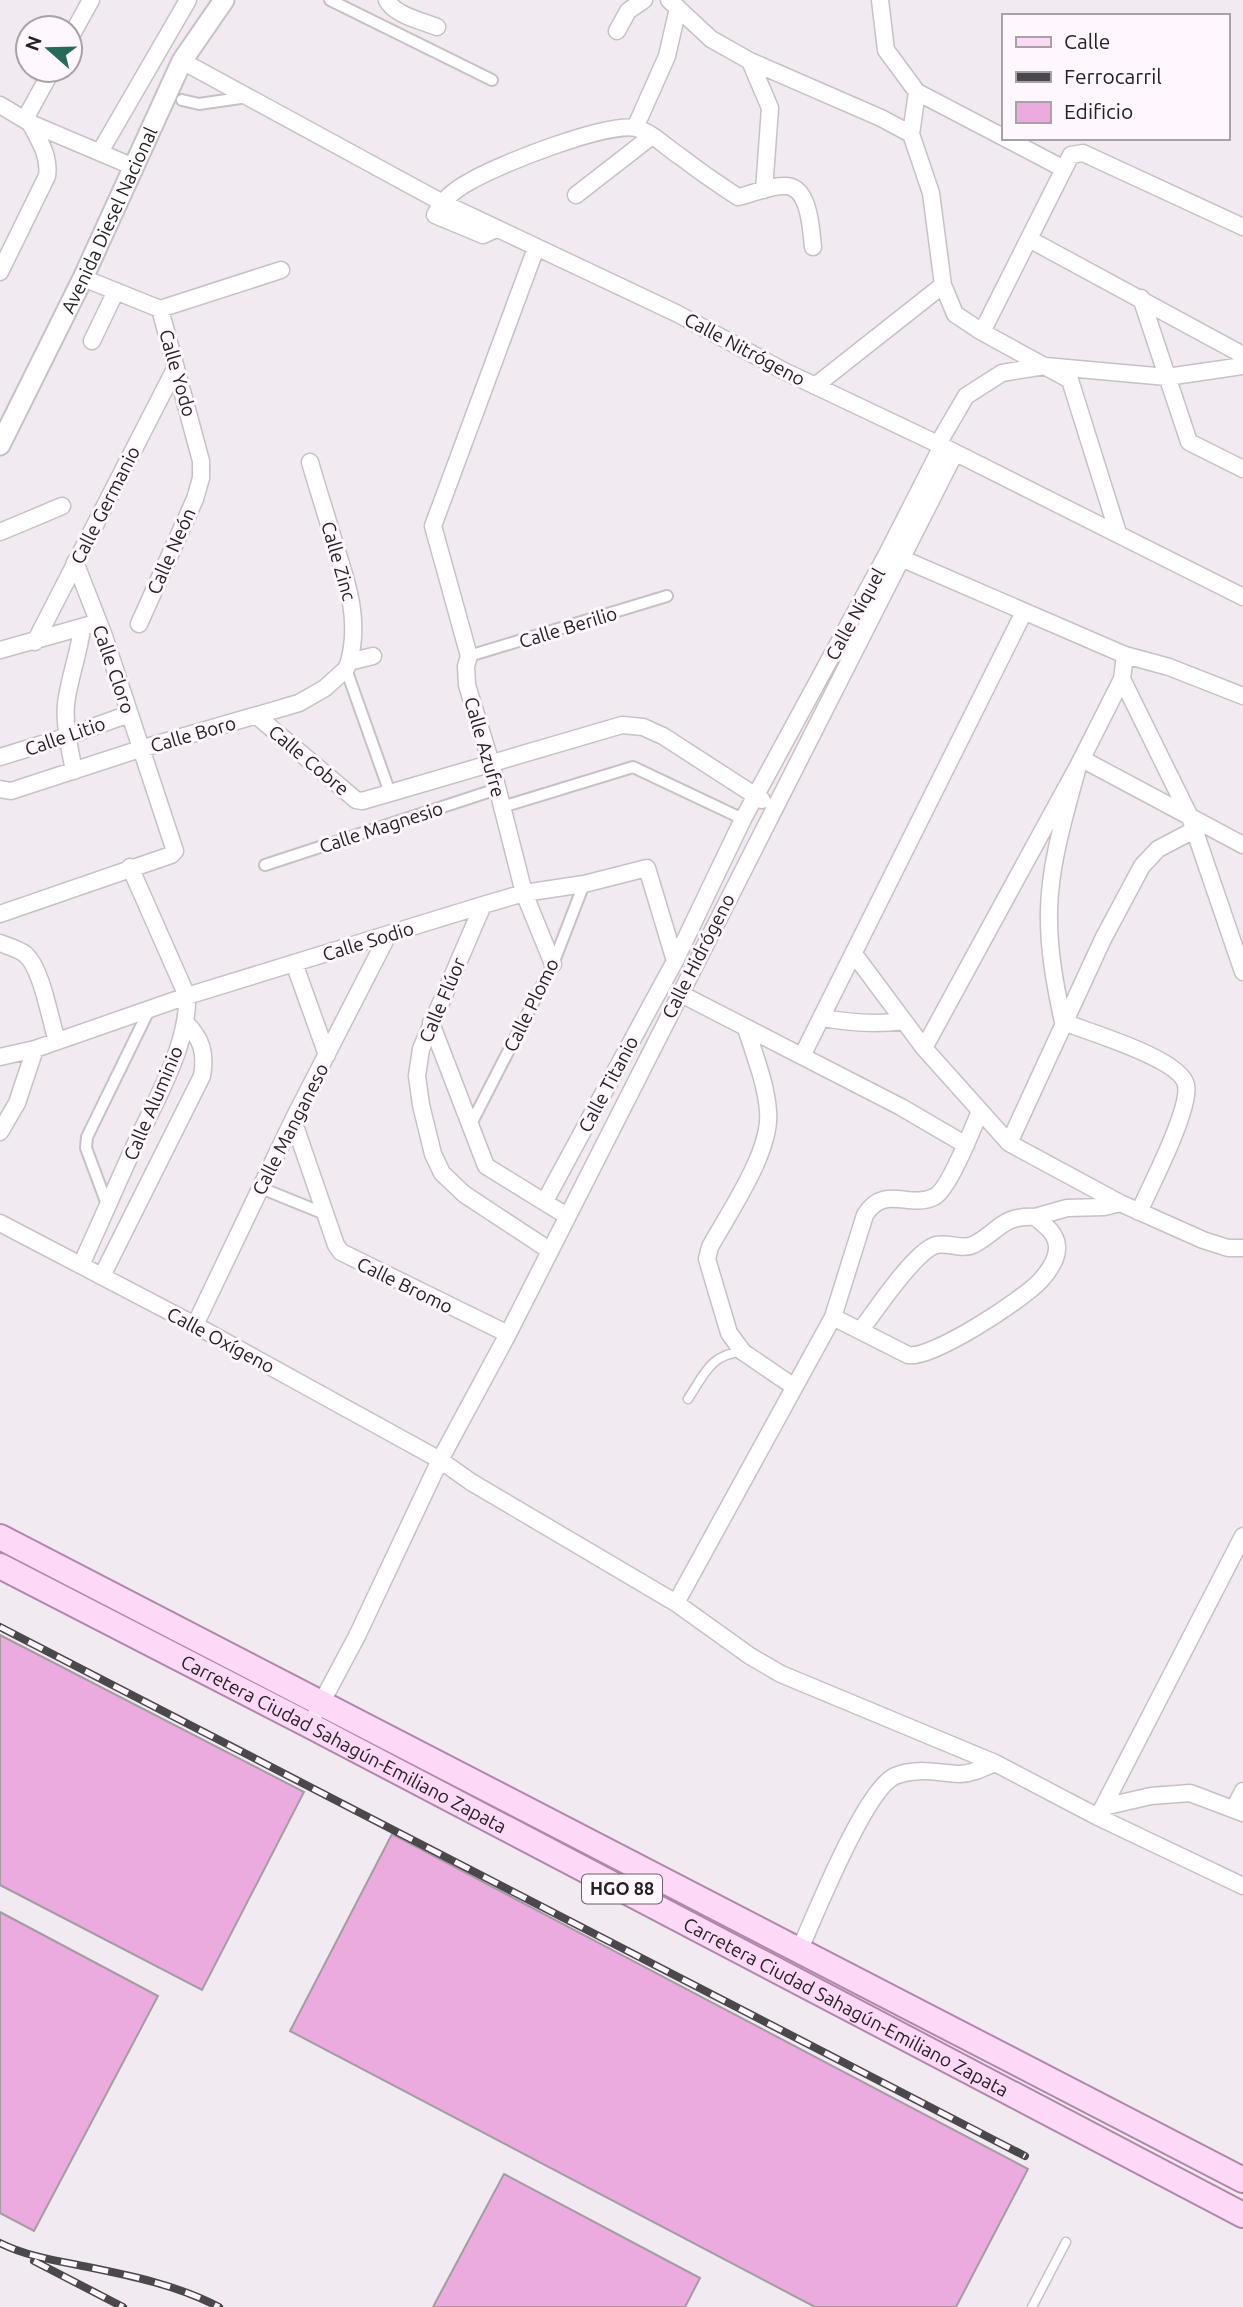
<svg xmlns="http://www.w3.org/2000/svg" width="1243" height="2307" font-family="Ubuntu,sans-serif">
  <rect width="100%" height="100%" fill="#f1eaf0"/>
  <!-- building -->
  <path fill="#ebabdf" stroke="#a39ca1" stroke-width="2" d="M 0,1635 L 304,1792 L 202,1990 L 0,1885 Z
    M 392,1834 L 1028,2169 L 956,2307 L 815,2307 L 290,2031 Z
    M 0,1912 L 158,1996 L 34,2231 L 0,2213 Z
    M 504,2174 L 700,2278 L 685,2307 L 433,2307 Z"/>
  <g fill="none" stroke-linecap="round" stroke-linejoin="round">
    <!-- service casing -->
    <g stroke="#c8c0c6" stroke-width="11">
      <path id="service" d="M 688,1399 C 704,1375 711,1353 743,1352
        M 1032,2307 L 1066,2242"/>
    </g>
    <!-- pedestrian casing -->
    <g stroke="#c8c0c6" stroke-width="14">
      <path id="pedestrian" d="M 330,0 L 492,80
        M 182,100 L 199,104 L 247,97
        M 469,656 L 667,596
        M 346,669 L 390,793
        M 502,807 L 633,767 L 743,819
        M 265,865 L 497,789
        M 471,1124 L 553,964 L 584,884
        M 261,1188 L 325,1214
        M 108,1207 L 86,1148 L 87,1137 L 150,1008"/>
    </g>
    <!-- minor casing -->
    <g stroke="#c8c0c6" stroke-width="19">
      <path id="minor" d="M 387,0 C 394,15 422,21 437,27
        M 669,0 L 711,39 L 750,61 L 881,118 L 911,134 L 931,193 L 943,285 L 955,314 L 982,332 L 1070,380 L 1118,533
        M 880,0 L 886,50 L 917,92 L 1003,137
        M 617,31 L 628,11 L 644,0
        M 70,38 L 91,0
        M 182,61 L 441,202 L 676,313 L 784,371 L 942,446 L 1243,597
        M 750,61 L 770,108 L 764,190
        M 0,105 L 30,123 L 134,167
        M 25,119 L 52,70
        M 635,128 L 667,56 L 678,8
        M 911,134 L 917,92
        M 1005,138 L 1064,169
        M 100,152 L 188,0
        M 576,195 L 652,136
        M 496,229 L 483,235 L 435,215 C 442,200 454,190 469,182 C 497,165 606,122 636,128 C 652,132 667,148 681,157 C 699,171 718,184 738,197 C 753,194 770,185 786,186 C 810,187 811,230 813,247
        M 1029,239 L 1243,355
        M 536,248 L 433,526 L 469,656 L 466,666 L 467,685 L 491,763 L 524,893 L 553,964
        M 0,272 L 47,176 C 50,156 39,140 30,123
        M 83,278 L 160,309
        M 1141,298 L 1189,442 L 1243,469
        M 160,309 L 281,270
        M 982,332 L 1071,155 L 1083,153 L 1243,227
        M 92,341 L 116,291
        M 815,386 L 943,285
        M 938,444 L 966,396 L 1002,373 L 1045,366 L 1167,377 L 1243,366
        M 310,462 C 318,490 327,517 335,545 C 348,585 360,620 349,662
        M 0,532 L 62,506
        M 903,559 L 1125,655 L 1169,667 L 1243,696
        M 139,624 L 195,499 L 201,478 L 201,461 L 160,309
        M 35,642 L 175,369
        M 0,650 L 89,625
        M 1122,679 L 1190,817 L 1243,972
        M 257,716 L 356,800 L 362,801 L 390,793 L 622,725 L 643,727 L 663,736 L 762,800
        M 0,757 L 68,736 L 129,714
        M 1082,759 L 1243,845
        M 1078,766 C 1066,812 1050,861 1049,910 C 1048,948 1055,985 1063,1022 C 1089,1032 1181,1059 1186,1085 C 1191,1109 1150,1187 1139,1212
        M 74,771 C 70,749 64,726 66,704 C 69,678 79,654 82,628
        M 0,789 L 11,791 L 140,749 L 299,703 L 325,688 L 346,669 L 349,662 L 373,656
        M 483,905 L 421,1049 L 417,1076 L 421,1105 L 433,1154 L 442,1173 L 464,1194 L 549,1250
        M 0,914 L 171,855 L 175,851 L 104,636 L 75,562
        M 0,943 C 8,946 18,949 25,954 C 42,968 50,1020 57,1041
        M 854,954 L 924,1048 L 1009,1143 L 1120,1203 L 1203,1240 L 1228,1248 L 1243,1248
        M 294,963 L 327,1055
        M 679,993 L 901,1107 L 966,1145
        M 823,1018 C 851,1023 875,1025 903,1021
        M 431,1023 L 486,1166 L 567,1216
        M 746,1028 C 754,1054 766,1083 768,1111 C 772,1151 729,1212 710,1247 L 707,1259 L 729,1333 L 743,1352 L 793,1386
        M 924,1048 L 1078,766 L 1122,679 L 1125,655
        M 802,1056 L 1024,612
        M 0,1057 L 35,1049 L 187,996 L 483,905 L 524,893 L 584,884 L 647,868 L 675,961
        M 293,1120 L 336,1245 L 341,1252 L 508,1334
        M 0,1132 L 17,1103 L 35,1049
        M 1009,1143 L 1103,939 L 1142,866 L 1158,849 L 1194,830
        M 545,1201 L 675,961 L 743,819 L 888,552 L 942,446
        M 0,1223 L 195,1325 L 440,1460 L 471,1482 L 676,1603 L 750,1656 L 781,1674 L 995,1763 L 1098,1817 L 1243,1886
        M 81,1265 C 99,1226 116,1186 134,1147 C 154,1103 189,1045 187,996 L 130,867
        M 102,1276 L 202,1076 C 206,1053 202,1039 185,1022
        M 833,1317 L 908,1355 C 931,1360 1024,1299 1041,1280 C 1049,1271 1058,1258 1057,1246 C 1056,1233 1045,1225 1035,1217 L 1067,1208 L 1104,1207 L 1120,1203
        M 195,1325 L 293,1120 L 388,935
        M 861,1330 C 875,1311 915,1251 936,1245 C 948,1242 962,1250 973,1245 C 999,1232 1001,1215 1035,1217
        M 676,1603 L 833,1317 L 865,1215 C 884,1184 909,1209 934,1197 C 948,1191 973,1128 980,1111
        M 317,1711 L 357,1636 L 440,1460 L 508,1334 L 955,453
        M 1103,1807 L 1151,1796 L 1190,1793 L 1243,1813
        M 1234,1809 L 1243,1791
        M 1098,1817 L 1243,1536
        M 799,1951 C 814,1918 865,1789 895,1776 C 916,1767 938,1773 959,1774 C 972,1774 983,1768 995,1763"/>
    </g>
    <!-- tertiary casing -->
    <g stroke="#c8c0c6" stroke-width="23">
      <g id="tertiary">
        <path id="s1" d="M 0,445 L 83,278 L 182,61 L 224,0"/>
      </g>
    </g>
    <!-- primary casing -->
    <g stroke="#b187a9" stroke-width="28">
      <g id="primary">
        <path d="M 0,1537 L 1243,2180"/>
        <path id="s2" d="M 0,1566 L 309,1725 L 1243,2215"/>
      </g>
    </g>
    <!-- service -->
    <use href="#service" stroke="#fff" stroke-width="8"/>
    <!-- pedestrian -->
    <use href="#pedestrian" stroke="#fff" stroke-width="10"/>
    <!-- minor -->
    <use href="#minor" stroke="#fff" stroke-width="16"/>
    <!-- tertiary -->
    <use href="#tertiary" stroke="#fff" stroke-width="19"/>
    <!-- primary -->
    <use href="#primary" stroke="#fed8f7" stroke-width="24"/>
    <!-- rail casing -->
    <g stroke="#4a484a" stroke-width="8">
      <path id="rail" d="M 0,1627 L 1025,2156
        M 0,2243 C 24,2255 52,2260 78,2265 C 127,2275 175,2284 219,2307
        M 34,2261 L 123,2307"/>
    </g>
    <!-- rail -->
    <use href="#rail" stroke="#fff7fd" stroke-width="5" stroke-dasharray="16" stroke-linecap="butt"/>
  </g>
  <g text-anchor="middle" stroke-width="6" stroke-linejoin="round" paint-order="stroke">
    <!-- shield labels -->
    <rect fill="#fff7fd" stroke="#666265" stroke-width="2" x="582" y="1874.5" width="80" height="29" rx="5"/>
    <g font-size="18" font-weight="bold" fill="#242224">
      <text x="622" y="1895">HGO 88</text>
    </g>
    <!-- street labels -->
    <g font-size="19" fill="#242224" stroke="#fff7fd">
      <text dy="7" stroke="none"><textPath href="#s1" startOffset="250">Avenida Diesel Nacional</textPath></text>
      <text transform="translate(745 349) rotate(28)" y="7">Calle Nitrógeno</text>
      <text transform="translate(178 373) rotate(74)" y="7">Calle Yodo</text>
      <text transform="translate(105 505) rotate(-63)" y="7">Calle Germanio</text>
      <text transform="translate(171 551) rotate(-66)" y="7">Calle Neón</text>
      <text transform="translate(339 561) rotate(74)" y="7">Calle Zinc</text>
      <text transform="translate(855 614) rotate(-61)" y="7">Calle Níquel</text>
      <text transform="translate(568 627) rotate(-17)" y="7">Calle Berilio</text>
      <text transform="translate(114 669) rotate(71)" y="7">Calle Cloro</text>
      <text transform="translate(193 734) rotate(-16)" y="7">Calle Boro</text>
      <text transform="translate(65 736) rotate(-19)" y="7">Calle Litio</text>
      <text transform="translate(485 747) rotate(74)" y="7">Calle Azufre</text>
      <text transform="translate(309 760) rotate(40)" y="7">Calle Cobre</text>
      <text transform="translate(381 827) rotate(-18)" y="7">Calle Magnesio</text>
      <text transform="translate(368 941) rotate(-17)" y="7">Calle Sodio</text>
      <text transform="translate(698 956) rotate(-63)" y="7">Calle Hidrógeno</text>
      <text transform="translate(442 1000) rotate(-67)" y="7">Calle Flúor</text>
      <text transform="translate(531 1005) rotate(-64)" y="7">Calle Plomo</text>
      <text transform="translate(608 1084) rotate(-62)" y="7">Calle Titanio</text>
      <text transform="translate(153 1103) rotate(-67)" y="7">Calle Aluminio</text>
      <text transform="translate(290 1129) rotate(-63)" y="7">Calle Manganeso</text>
      <text transform="translate(405 1285) rotate(26)" y="7">Calle Bromo</text>
      <text transform="translate(221 1340) rotate(28)" y="7">Calle Oxígeno</text>
      <text dy="7" stroke="none"><textPath href="#s2" startOffset="387">Carretera Ciudad Sahagún-Emiliano Zapata</textPath></text>
      <text dy="7" stroke="none"><textPath href="#s2" startOffset="954">Carretera Ciudad Sahagún-Emiliano Zapata</textPath></text>
    </g>
  </g>
  <!-- legend -->
  <rect x="1002" y="14" width="228" height="126" fill="#fff7fd" stroke="#a7a2a6" stroke-width="2"/>
  <rect x="1016" y="37" width="35" height="10" fill="#fed8f7" stroke="#a7a2a6" stroke-width="2"/>
  <text x="1064" y="49" font-size="21" fill="#242224">Calle</text>
  <rect x="1016" y="72" width="35" height="10" fill="#4a484a" stroke="#a7a2a6" stroke-width="2"/>
  <text x="1064" y="84" font-size="21" fill="#242224">Ferrocarril</text>
  <rect x="1016" y="102" width="35" height="21" fill="#ebabdf" stroke="#a7a2a6" stroke-width="2"/>
  <text x="1064" y="119" font-size="21" fill="#242224">Edificio</text>
  <!-- north arrow -->
  <g transform="translate(49 49) rotate(290)"><circle r="33" fill="#fff7fd" stroke="#a7a2a6" stroke-width="2"/>
  <path d="M0-5L12 26L0 18L-12 26Z" fill="#27695a"/>
  <text y="-10" font-size="19" font-weight="bold" text-anchor="middle" fill="#242224">N</text>
  </g>
</svg>
